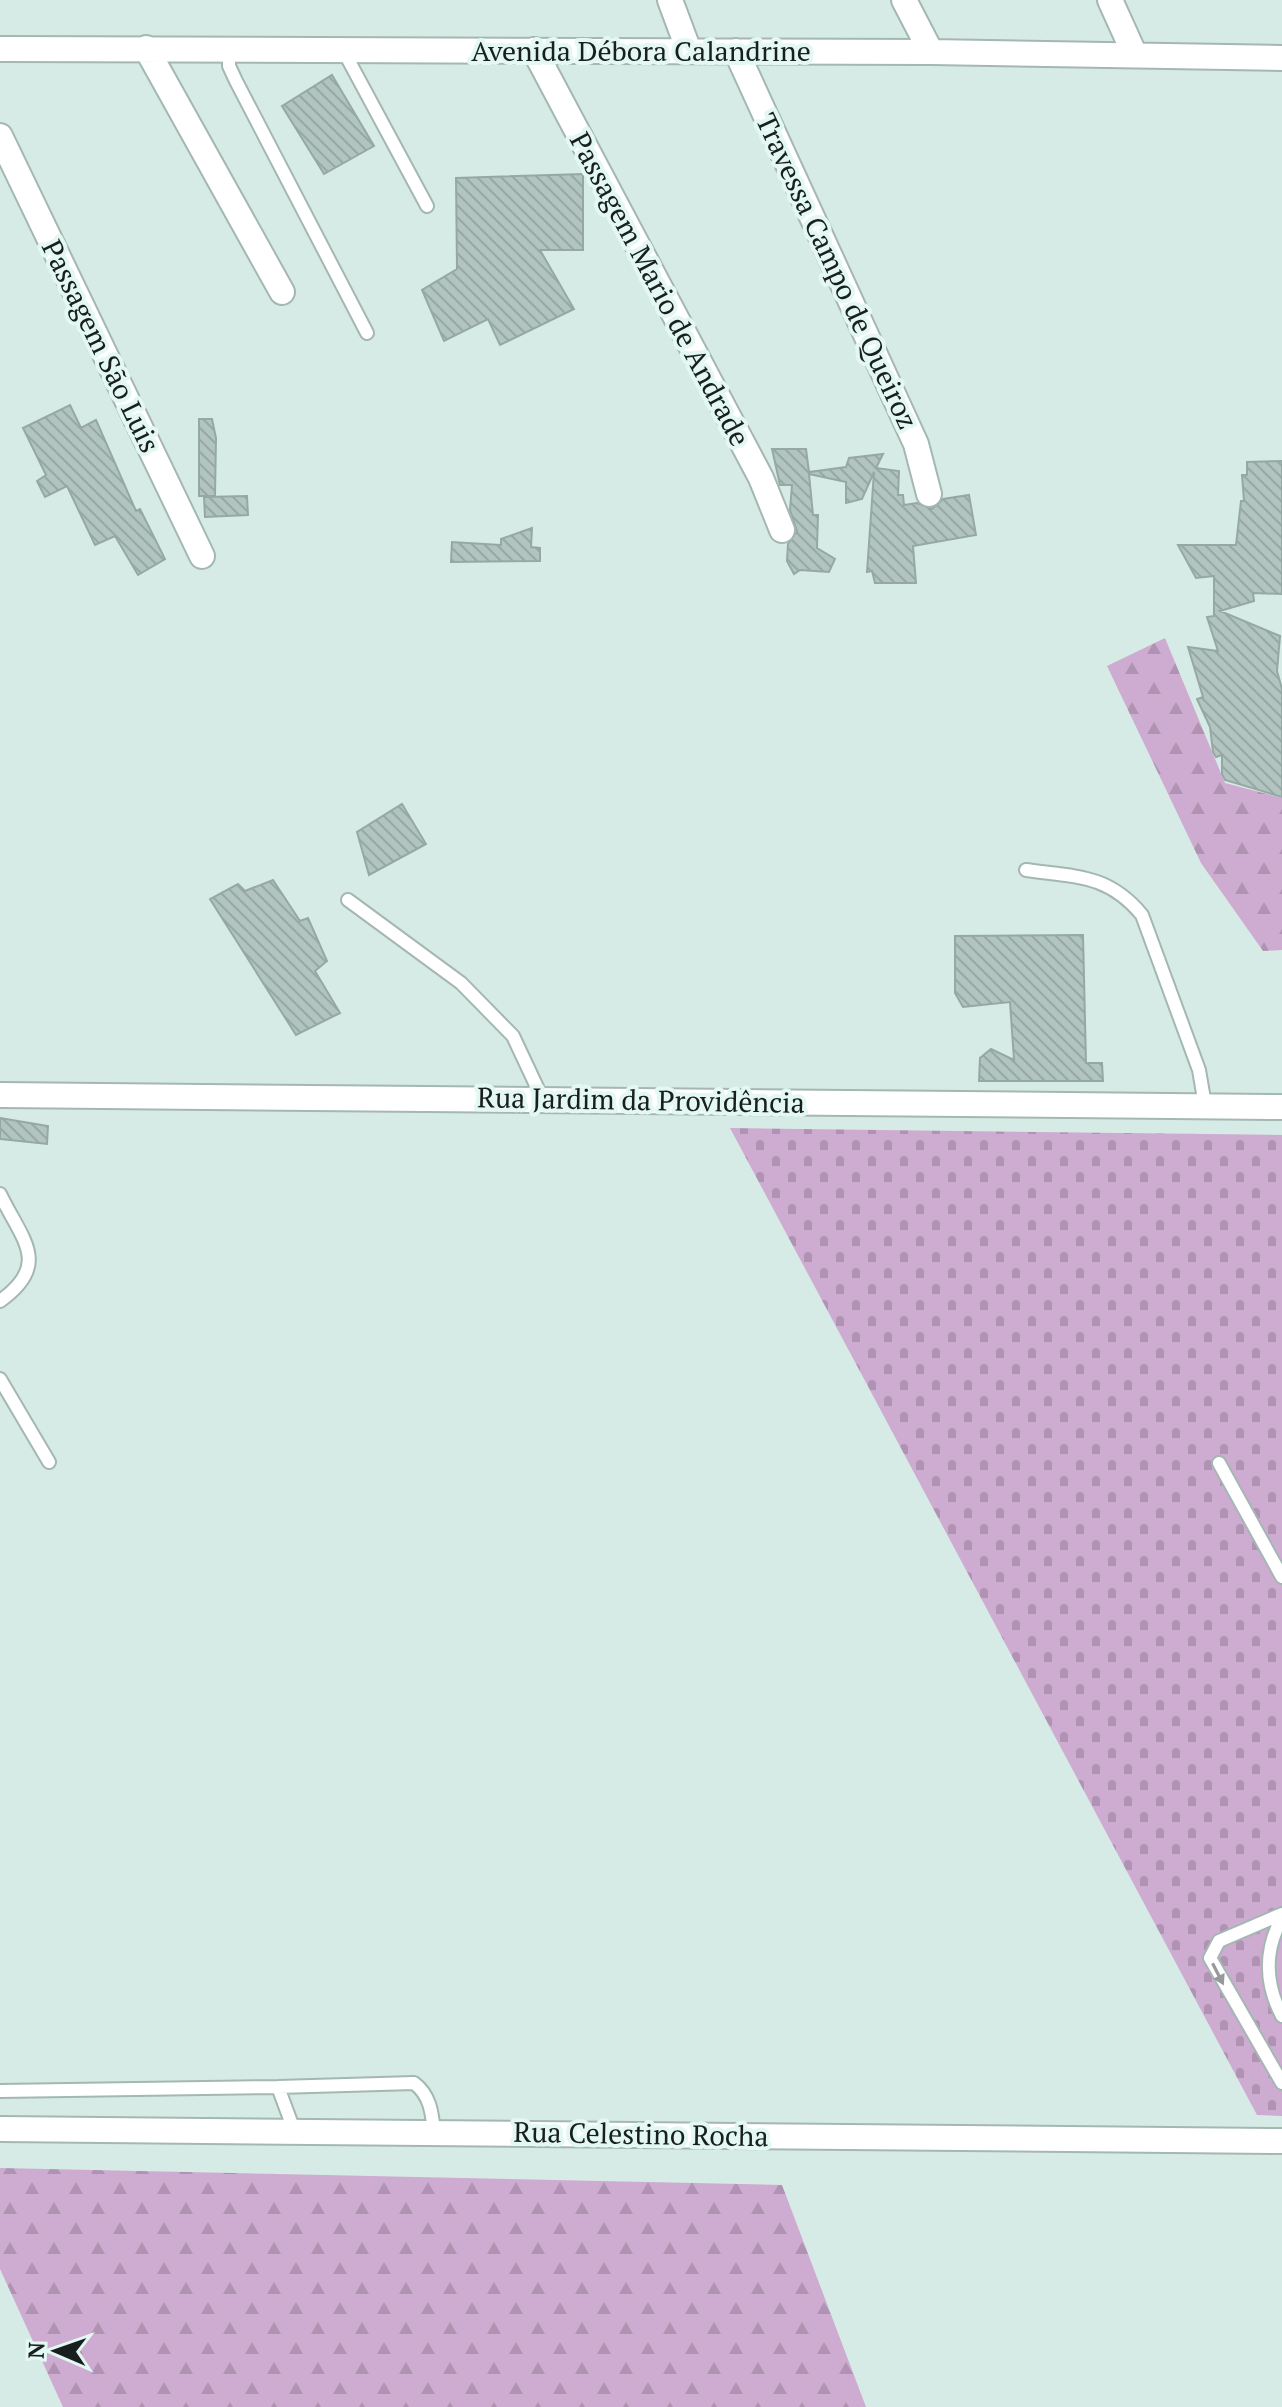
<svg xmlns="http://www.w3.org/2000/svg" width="1282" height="2407" font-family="'PT Serif',serif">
  <defs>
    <pattern id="forest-firs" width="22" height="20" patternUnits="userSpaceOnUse" patternTransform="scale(2)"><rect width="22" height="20" fill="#ceabd1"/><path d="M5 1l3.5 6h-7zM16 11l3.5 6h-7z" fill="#b093b3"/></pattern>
    <pattern id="cemetery-stones" width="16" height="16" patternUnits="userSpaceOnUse" patternTransform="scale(2)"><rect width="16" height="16" fill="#ceabd1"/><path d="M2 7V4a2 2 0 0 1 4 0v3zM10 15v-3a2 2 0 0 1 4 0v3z" fill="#b093b3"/></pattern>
    <pattern id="building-back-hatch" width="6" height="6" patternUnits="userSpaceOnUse" patternTransform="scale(2)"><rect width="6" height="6" fill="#b1c4bf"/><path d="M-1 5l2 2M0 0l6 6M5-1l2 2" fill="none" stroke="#98a8a4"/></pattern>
  </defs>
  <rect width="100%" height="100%" fill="#d7ebe6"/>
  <!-- forest -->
  <path fill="url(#forest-firs)" d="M 1165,638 L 1225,783 L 1282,798 L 1282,950 L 1263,951 L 1201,863 L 1107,666 Z
    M 0,2168 L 782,2185 L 866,2407 L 63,2407 L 0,2269 Z"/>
  <!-- cemetery -->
  <path fill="url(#cemetery-stones)" d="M 730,1128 L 1282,1135 L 1282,2116 L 1257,2115 Z"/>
  <!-- building -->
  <path fill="url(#building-back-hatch)" stroke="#96a8a4" stroke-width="2" d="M 332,75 L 374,146 L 324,174 L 282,106 Z
    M 583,174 L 583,250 L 540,250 L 574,309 L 500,345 L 488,319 L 444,341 L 422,290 L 457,269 L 456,178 Z
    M 70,405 L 81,428 L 96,420 L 136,511 L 140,509 L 165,559 L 138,575 L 115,536 L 95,545 L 67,486 L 45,497 L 37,481 L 46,475 L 23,428 Z
    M 199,419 L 212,419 L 216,438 L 215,496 L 199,496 Z
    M 772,449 L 806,449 L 809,472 L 846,467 L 849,458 L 883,454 L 876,468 L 899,471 L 898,495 L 903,495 L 904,505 L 917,503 L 932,509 L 943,499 L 969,495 L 976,535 L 913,546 L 916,583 L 875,583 L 872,571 L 867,572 L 874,472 L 862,499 L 846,503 L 846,482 L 809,474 L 813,515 L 818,515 L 817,548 L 835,559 L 829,572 L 800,570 L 794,574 L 787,561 L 788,544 L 797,531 L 790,510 L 792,485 L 780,485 Z
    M 1282,461 L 1282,594 L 1253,593 L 1254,601 L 1220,611 L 1280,636 L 1277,671 L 1282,689 L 1282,797 L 1225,780 L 1222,774 L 1222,755 L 1216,757 L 1213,752 L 1210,727 L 1197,699 L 1203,697 L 1188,647 L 1218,651 L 1207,617 L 1214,616 L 1214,576 L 1196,578 L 1178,545 L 1236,545 L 1241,501 L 1244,501 L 1242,475 L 1247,475 L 1247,462 Z
    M 247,496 L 248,515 L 205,517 L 204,497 Z
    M 532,528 L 531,547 L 540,548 L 540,561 L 451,562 L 452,542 L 501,545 L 501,539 Z
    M 402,804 L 426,844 L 369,875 L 357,832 Z
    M 273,880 L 300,921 L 308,918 L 327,961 L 315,971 L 340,1013 L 296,1035 L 210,899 L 238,884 L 245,891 Z
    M 1083,935 L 1086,1063 L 1102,1063 L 1103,1081 L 979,1081 L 980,1058 L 991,1049 L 1014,1060 L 1010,1002 L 963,1007 L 955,993 L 955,936 Z
    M 0,1118 L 48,1126 L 47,1144 L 0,1139 Z"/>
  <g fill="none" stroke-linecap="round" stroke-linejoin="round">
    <!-- service casing -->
    <g stroke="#a4b7b2" stroke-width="16">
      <path id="service" d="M 229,49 L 229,66 L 236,81 L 367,333
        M 343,50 L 427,206
        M 1026,870 C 1076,877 1108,874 1142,915 L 1199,1070 L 1205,1105
        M 348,900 L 461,983 L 513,1036 L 543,1100
        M 0,1194 C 22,1240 52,1264 0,1301
        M 0,1379 L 49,1462
        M 1219,1463 L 1282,1577
        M 1282,1914 L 1219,1941 L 1210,1958 L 1282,2083
        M 1282,1918 C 1264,1950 1265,1984 1282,2016
        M 278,2087 L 414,2083 C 430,2095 432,2112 434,2132
        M 0,2091 L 278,2087 L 294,2130"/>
    </g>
    <!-- minor casing -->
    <g stroke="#a4b7b2" stroke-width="28">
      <path id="minor" d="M 670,0 L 689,51
        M 904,0 L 931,52
        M 1110,0 L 1134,53
        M 146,48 L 282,292
        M 0,49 L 931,52 L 1282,58
        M 534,50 L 761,478 L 782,530
        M 736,51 L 916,444 L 929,494
        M 0,136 L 202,556
        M 0,1095 L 1282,1107
        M 0,2129 L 1282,2141"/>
    </g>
    <!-- service -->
    <use href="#service" stroke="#fff" stroke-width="12"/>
    <!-- minor -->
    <use href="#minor" stroke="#fff" stroke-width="24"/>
  </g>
  <!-- one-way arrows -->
  <defs><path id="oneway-solid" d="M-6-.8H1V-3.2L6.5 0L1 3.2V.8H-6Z" transform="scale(2)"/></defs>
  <use fill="#979a9a" href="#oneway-solid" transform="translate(1218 1974) rotate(63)"/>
  <g text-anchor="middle" stroke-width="8" stroke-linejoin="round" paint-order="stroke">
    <!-- street labels -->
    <g font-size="28" fill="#181f1e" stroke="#e4f8f3">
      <text x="641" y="61">Avenida Débora Calandrine</text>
      <text transform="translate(837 271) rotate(65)" y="10">Travessa Campo de Queiroz</text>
      <text transform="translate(660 289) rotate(62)" y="10">Passagem Mario de Andrade</text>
      <text transform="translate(101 346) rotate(64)" y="10">Passagem São Luis</text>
      <text transform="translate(641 1100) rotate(1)" y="10">Rua Jardim da Providência</text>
      <text transform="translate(641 2134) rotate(1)" y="10">Rua Celestino Rocha</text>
    </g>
  </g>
  <!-- north arrow -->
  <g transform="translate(56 2351) rotate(272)" stroke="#e4f8f3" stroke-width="6" paint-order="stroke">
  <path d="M0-6L14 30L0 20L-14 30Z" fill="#181f1e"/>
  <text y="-12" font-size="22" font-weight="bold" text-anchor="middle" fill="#181f1e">N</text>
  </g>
</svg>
